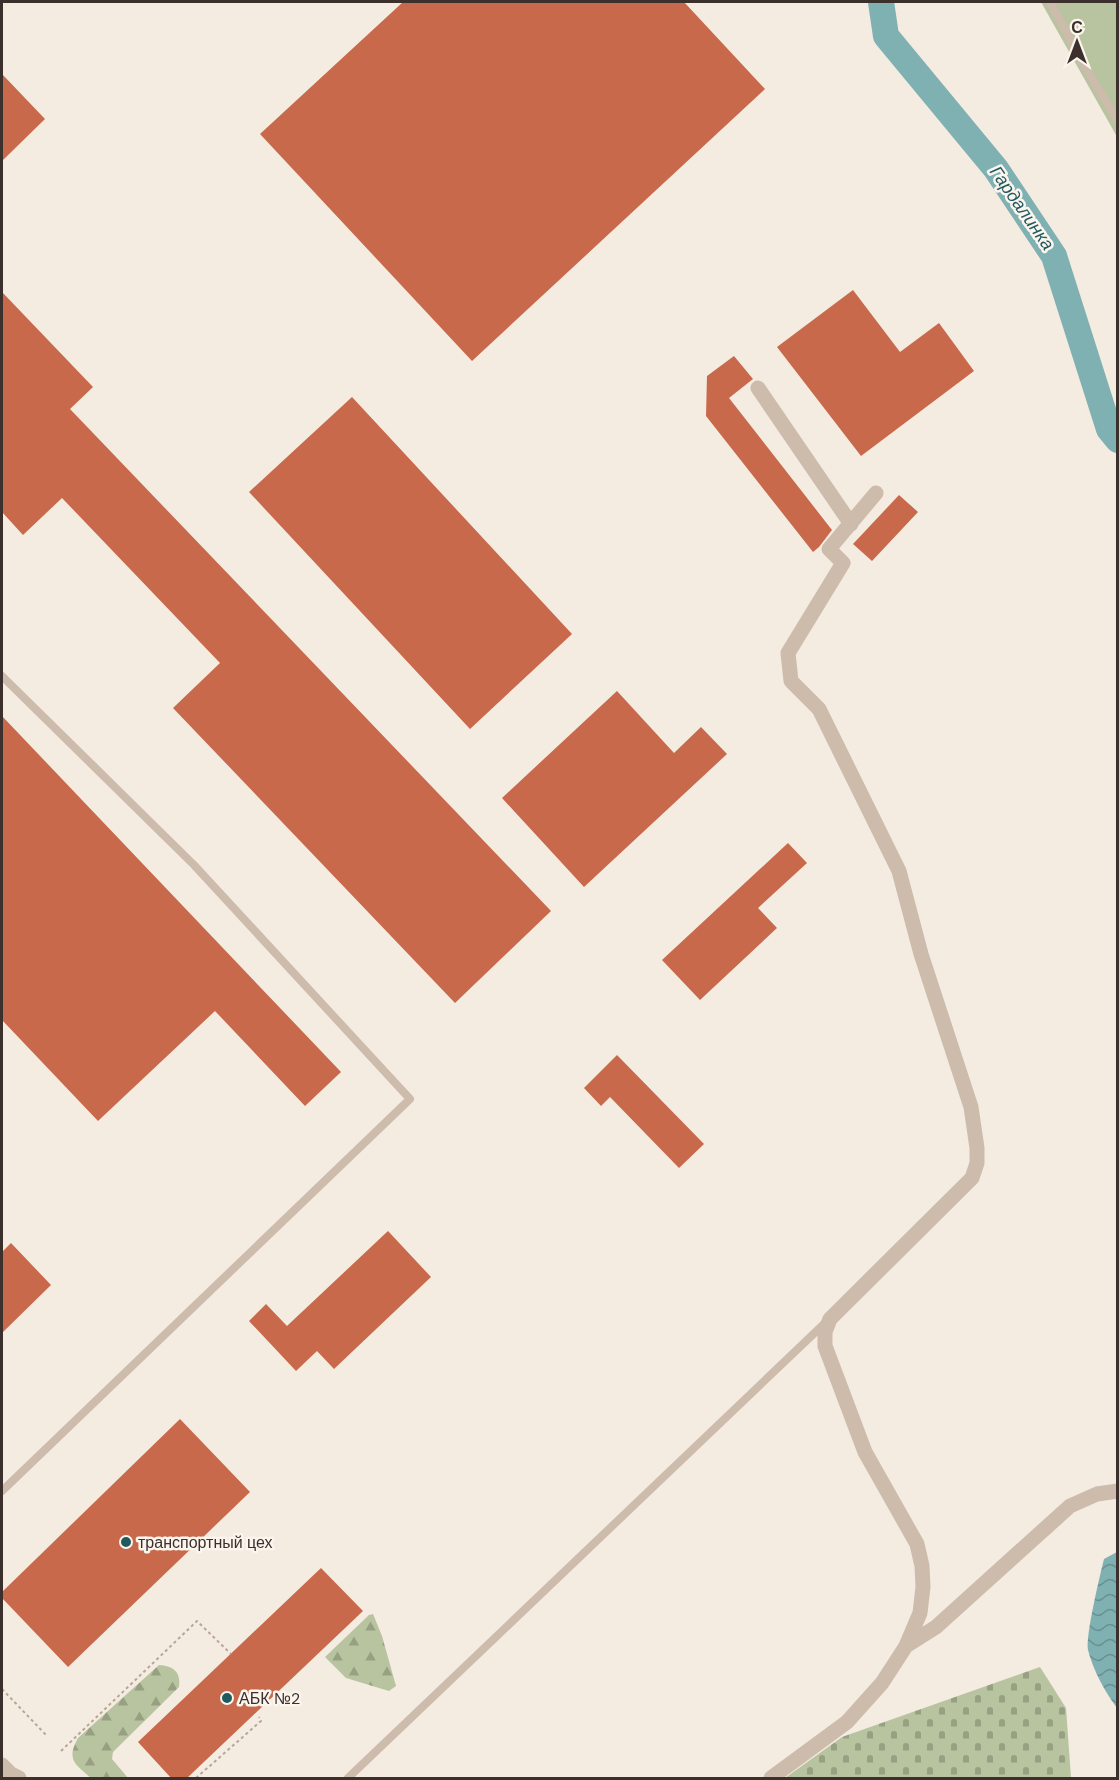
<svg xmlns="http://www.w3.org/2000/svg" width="1119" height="1780" font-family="'DM Sans',sans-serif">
  <defs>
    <pattern id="forest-firs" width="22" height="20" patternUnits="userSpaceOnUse" patternTransform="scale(1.5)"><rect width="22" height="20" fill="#b8c4a0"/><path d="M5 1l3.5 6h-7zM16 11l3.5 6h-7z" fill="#97a083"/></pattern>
    <pattern id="cemetery-stones" width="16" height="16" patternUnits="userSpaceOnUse" patternTransform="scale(1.5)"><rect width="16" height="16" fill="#b8c4a0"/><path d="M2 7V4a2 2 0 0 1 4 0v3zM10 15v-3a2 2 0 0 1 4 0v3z" fill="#97a083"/></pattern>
    <pattern id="water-waves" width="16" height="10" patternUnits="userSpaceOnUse" patternTransform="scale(1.5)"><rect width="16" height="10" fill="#7fb0b2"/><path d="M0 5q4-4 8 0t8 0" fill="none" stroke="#699091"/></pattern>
  </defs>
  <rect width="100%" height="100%" fill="#f4ebe1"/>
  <!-- grass -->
  <path fill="#b8c4a0" d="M 1041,2 L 1117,2 L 1117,140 L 1116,135 Z"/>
  <!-- forest -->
  <path fill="url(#forest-firs)" d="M 373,1614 L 382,1636 L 396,1686 L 389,1691 L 346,1678 L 325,1657 L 369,1615 Z
    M 159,1665 C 174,1666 181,1672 179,1687 L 113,1752 L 112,1759 L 128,1778 L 91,1778 C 75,1764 66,1760 78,1738 Z"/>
  <!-- cemetery -->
  <path fill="url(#cemetery-stones)" d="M 1040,1667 L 1066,1708 L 1071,1778 L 785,1778 L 842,1737 Z"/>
  <!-- water -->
  <path fill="url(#water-waves)" d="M 1117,1552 L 1117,1708 C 1105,1692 1093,1670 1088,1650 C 1085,1637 1100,1575 1104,1559 Z"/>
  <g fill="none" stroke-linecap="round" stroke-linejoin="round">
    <!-- river -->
    <path stroke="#7fb0b2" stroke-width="26" d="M 881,2 L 886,36 L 996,169 L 1054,256 L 1109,429 L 1118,440"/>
  </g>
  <!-- building -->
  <path fill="#c8694b" d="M 403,2 L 684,2 L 765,89 L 472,361 L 260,134 Z
    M 2,74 L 45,119 L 2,161 Z
    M 853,290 L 900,352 L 939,323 L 974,371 L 861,456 L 777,347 Z
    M 2,292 L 93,387 L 70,409 L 551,911 L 455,1003 L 173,708 L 220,663 L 62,498 L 23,535 L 2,512 Z
    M 734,356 L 753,379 L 729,398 L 832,530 L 819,547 L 813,552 L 706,416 L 707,376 Z
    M 352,397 L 572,634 L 470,729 L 249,492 Z
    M 899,495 L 918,512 L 872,561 L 853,544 Z
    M 617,691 L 674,753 L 701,727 L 727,754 L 584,887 L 502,798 Z
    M 2,716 L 341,1072 L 305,1106 L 215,1011 L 98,1121 L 2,1020 Z
    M 788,843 L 807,863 L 758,908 L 777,928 L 700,1000 L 662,960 Z
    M 617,1055 L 704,1144 L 679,1168 L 610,1097 L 601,1106 L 584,1088 Z
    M 388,1231 L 431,1277 L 334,1369 L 317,1351 L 296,1371 L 249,1321 L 266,1304 L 287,1326 Z
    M 11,1243 L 51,1285 L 2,1333 L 2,1252 Z
    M 180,1419 L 250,1492 L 68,1667 L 2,1598 L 2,1592 Z
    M 321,1568 L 363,1611 L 186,1779 L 172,1779 L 138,1742 Z"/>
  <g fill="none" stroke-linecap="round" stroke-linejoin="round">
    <!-- path -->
    <path stroke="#b9a596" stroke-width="2" stroke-dasharray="3 3" stroke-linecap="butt" d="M 2,1689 L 47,1736
      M 61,1751 L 197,1621 L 231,1654
      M 196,1778 L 261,1721 L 259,1717"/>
    <!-- lane -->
    <path stroke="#cdbbac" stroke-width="8" d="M 1050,2 L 1085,67 L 1118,121
      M 2,676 L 194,865 L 410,1099 L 2,1491
      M 348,1778 L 825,1323"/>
    <!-- street -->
    <path stroke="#cdbbac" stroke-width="15" d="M 758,388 L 851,524
      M 906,1646 L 936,1627 L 1070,1506 L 1097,1494 L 1118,1491
      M 2,1765 L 11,1774 L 19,1778
      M 771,1778 L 847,1722 L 882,1683 L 906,1646 L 920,1613 L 923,1587 L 922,1566 L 917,1544 L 865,1452 L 825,1346 L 825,1332 L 830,1319 L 972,1178 L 977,1163 L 977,1148 L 971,1107 L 921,954 L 899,871 L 819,709 L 791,681 L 788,653 L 843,563 L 829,549 L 876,493"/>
  </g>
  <!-- markers -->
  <g fill="#1f5a5e" stroke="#fbf5ee" stroke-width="2">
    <circle cx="126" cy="1542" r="6"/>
    <circle cx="227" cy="1698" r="6"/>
  </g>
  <g text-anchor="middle" stroke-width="5" stroke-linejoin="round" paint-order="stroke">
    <!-- poi labels -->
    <g font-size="16" fill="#3b302b" stroke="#fbf5ee" text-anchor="start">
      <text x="138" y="1548">транспортный цех</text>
      <text x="239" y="1704">АБК №2</text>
    </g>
    <!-- water labels -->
    <g font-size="18" font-style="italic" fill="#1f5a5e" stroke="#fbf5ee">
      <text transform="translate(1022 208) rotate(55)" y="6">Гардалинка</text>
    </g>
  </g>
  <!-- border -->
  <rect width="1119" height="1780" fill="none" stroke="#3b302b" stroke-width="6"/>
  <!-- north arrow -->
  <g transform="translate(1077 42)" stroke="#fbf5ee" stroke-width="4.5" paint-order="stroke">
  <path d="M0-4.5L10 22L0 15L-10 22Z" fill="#3b302b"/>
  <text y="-9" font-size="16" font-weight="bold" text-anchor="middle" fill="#3b302b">С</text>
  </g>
</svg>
